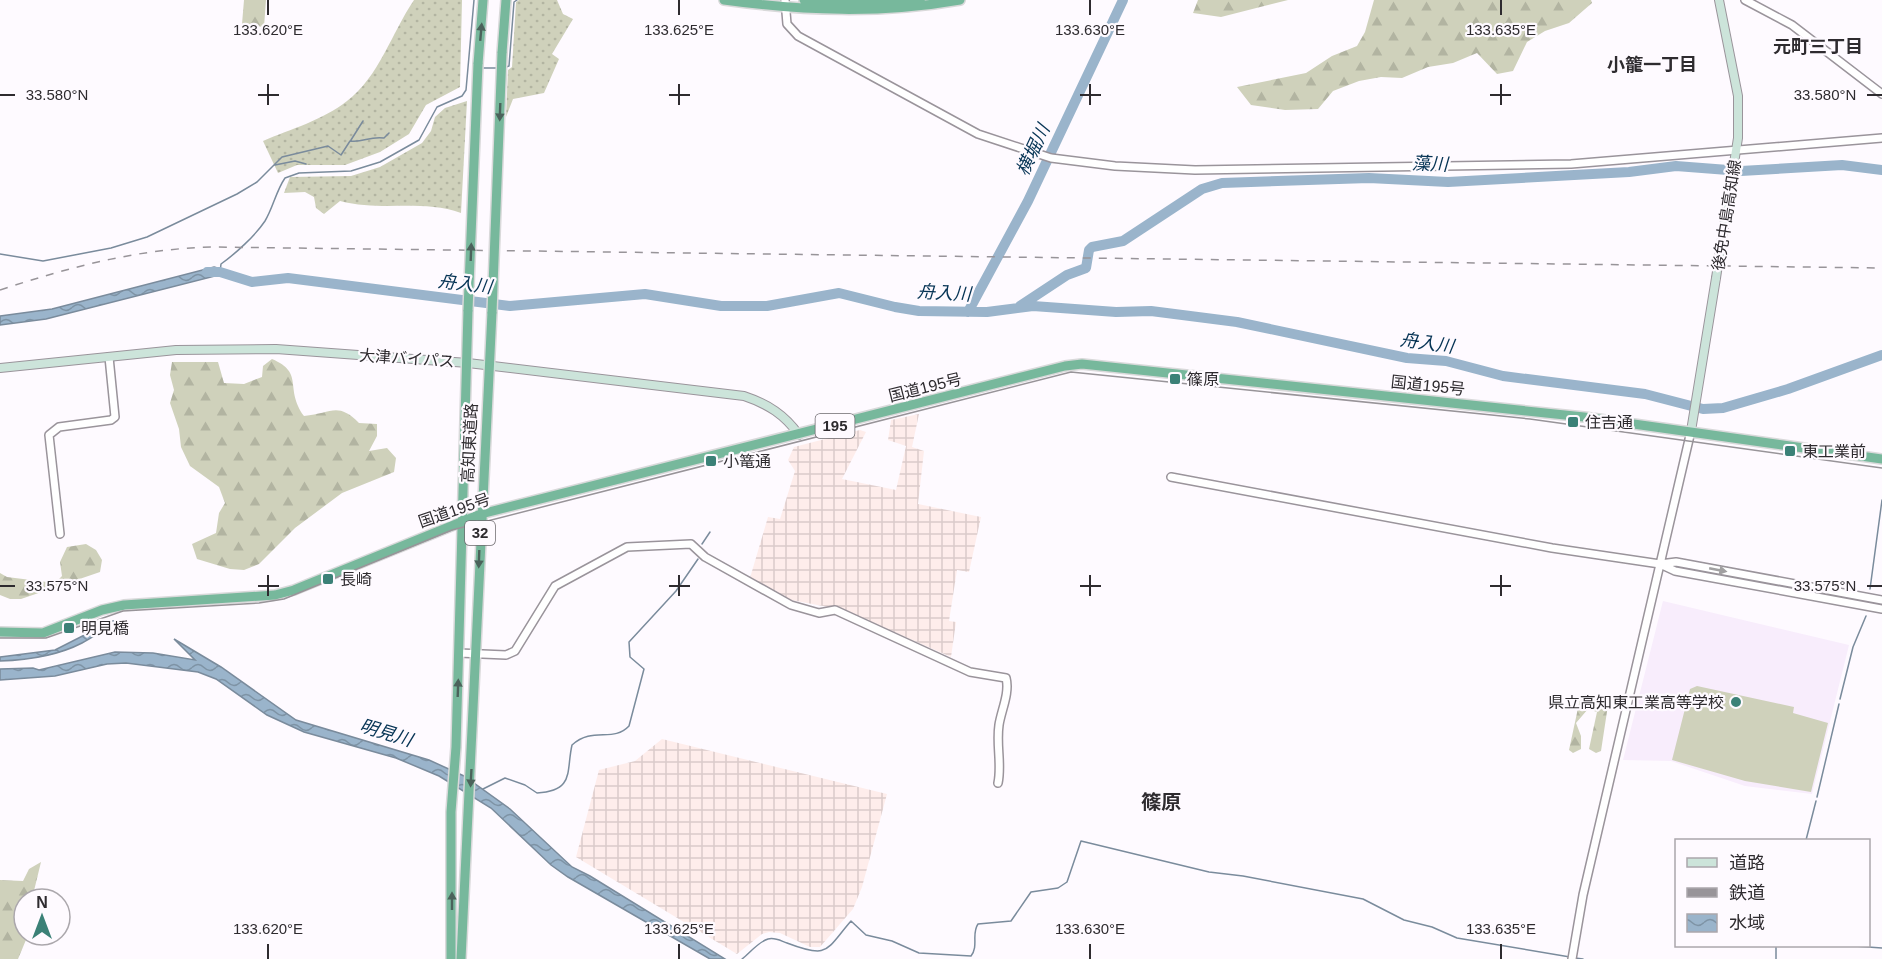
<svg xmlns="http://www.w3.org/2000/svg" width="1882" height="959" font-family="Helvetica,'Noto Sans JP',sans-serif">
  <defs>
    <pattern id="industrial-grid" width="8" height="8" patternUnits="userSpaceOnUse" patternTransform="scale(1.5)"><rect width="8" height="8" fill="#feedeb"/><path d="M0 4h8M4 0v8" fill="none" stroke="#dacbca"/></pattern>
    <pattern id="grass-dots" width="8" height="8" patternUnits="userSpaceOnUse" patternTransform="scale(1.5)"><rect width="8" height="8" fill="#cfd1bb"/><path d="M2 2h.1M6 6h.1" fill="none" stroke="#b2b4a1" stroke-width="1.8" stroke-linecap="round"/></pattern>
    <pattern id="forest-firs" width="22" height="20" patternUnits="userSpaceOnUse" patternTransform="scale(1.5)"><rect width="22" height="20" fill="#cfd1bb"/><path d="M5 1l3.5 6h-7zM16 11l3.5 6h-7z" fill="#b2b4a1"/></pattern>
    <pattern id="water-waves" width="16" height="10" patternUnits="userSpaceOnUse" patternTransform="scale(1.5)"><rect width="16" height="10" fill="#9ab4cb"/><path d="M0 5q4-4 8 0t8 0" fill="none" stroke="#7e93a5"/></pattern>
  </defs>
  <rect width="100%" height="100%" fill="#fefaff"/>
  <!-- industrial -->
  <path fill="url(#industrial-grid)" d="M 919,414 L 912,447 L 924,451 L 918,504 L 981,517 L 969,572 L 957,570 L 949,621 L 956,622 L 951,657 L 844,610 L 791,600 L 750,578 L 768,517 L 780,519 L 795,471 L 788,460 L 794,447 L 860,430 L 866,432 L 842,479 L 896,490 L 906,446 L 888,440 L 891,420 Z
    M 662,739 L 887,794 L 862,887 L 853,909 L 820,947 L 810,947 L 780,933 L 769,932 L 762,934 L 737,954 L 576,857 L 599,770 L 635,761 Z"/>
  <!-- built -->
  <path fill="#f8edfc" d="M 1663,601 L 1849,645 L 1812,794 L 1745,786 L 1671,761 L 1623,760 Z"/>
  <!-- grass -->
  <path fill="url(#grass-dots)" d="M 414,0 L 462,0 L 460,87 L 426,105 L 409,134 L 380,152 L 345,165 L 297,165 L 278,173 L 263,141 C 291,129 323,120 347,101 C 379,77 392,32 414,0 Z
    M 519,0 L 557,0 L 563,14 L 573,19 L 552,54 L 559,59 L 544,93 L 513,99 L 506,117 L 508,70 L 512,67 L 516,2 Z
    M 467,101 L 461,213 C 421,199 381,212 340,201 L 324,214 L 316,208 L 314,197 L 305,192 L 284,193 L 290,177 L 351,176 L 380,167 L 422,143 L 431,131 L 435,117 L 445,108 Z"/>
  <!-- forest -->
  <path fill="url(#forest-firs)" d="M 244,0 L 266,0 L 264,27 L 242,24 Z
    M 1198,0 L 1288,0 L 1221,17 L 1193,13 Z
    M 1374,0 L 1591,0 L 1592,3 L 1569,23 L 1545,31 L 1527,42 L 1513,71 L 1497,74 L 1477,53 L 1453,63 L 1428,67 L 1402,78 L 1381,77 L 1359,81 L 1333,91 L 1318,109 L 1285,110 L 1251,105 L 1237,87 L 1306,73 L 1332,56 L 1357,46 L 1365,32 Z
    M 272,359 C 305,373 284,388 304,416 C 331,414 337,401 359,423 L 377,424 L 377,436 L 369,451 L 387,448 L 396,458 L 394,472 L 342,493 L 295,528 L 259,564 L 244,570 L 230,569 L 197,559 L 192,544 L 216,533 L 219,513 L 225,503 L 219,487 L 190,466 L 181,447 L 179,429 L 170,403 L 174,390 L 170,375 L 172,362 L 218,362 L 224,383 L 244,384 L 262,377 L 263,366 Z
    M 86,544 L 96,550 L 102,560 L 100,572 L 21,599 L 10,599 L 0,595 L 0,573 L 7,577 L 55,583 L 62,576 L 60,562 L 67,547 Z
    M 1588,696 L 1600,698 L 1608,705 L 1601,751 L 1596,753 L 1589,749 L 1597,712 L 1588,709 L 1576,723 L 1581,736 L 1581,749 L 1573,753 L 1569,750 L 1580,699 Z
    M 41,862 L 32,899 L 24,899 L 24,935 L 28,935 L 18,959 L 0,959 L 0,880 L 23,881 L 29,869 Z"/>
  <!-- pitch -->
  <path fill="#cfd1bb" d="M 1697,686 L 1794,707 L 1793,713 L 1828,723 L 1811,792 L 1745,781 L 1672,760 L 1690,689 Z"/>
  <!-- water -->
  <path fill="url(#water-waves)" stroke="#7a8b9c" stroke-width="1.5" d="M 214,267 L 218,268 L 219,275 L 46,319 L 0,325 L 0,316 L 52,309 Z
    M 128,620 C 109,624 99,634 82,643 C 57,656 29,660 0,661 L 0,657 L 55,650 L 112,621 Z
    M 174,639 L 221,667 L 296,720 L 429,760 L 464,776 L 510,809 L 572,867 L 590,876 L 725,959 L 710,959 L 568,877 L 551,865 L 491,808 L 439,776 L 396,758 L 304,732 L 267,715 L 216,679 L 198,672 L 126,663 L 107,664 L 55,676 L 0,680 L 0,669 L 33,668 L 39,670 L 115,652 L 153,653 L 195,660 Z"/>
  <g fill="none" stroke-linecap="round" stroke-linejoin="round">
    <!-- stream -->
    <path stroke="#7a8b9c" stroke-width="1.5" d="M 506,67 L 509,66 L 514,2 L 517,0
      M 482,68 L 498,68
      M 351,140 L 363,121
      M 275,165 L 295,161 L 306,164
      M 0,254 L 43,261 L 111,248 L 147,237 L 237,194 L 257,182 L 282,157 L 328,146 L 341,155 L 350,141 C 363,143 369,136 384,138 L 389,133
      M 220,272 L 221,264 C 235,254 255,236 265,221 C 273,208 276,191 285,178 L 299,173 L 351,171 L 380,162 L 419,140 L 437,107 L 462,96 L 466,90 L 474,0
      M 702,544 L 710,532
      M 1870,589 L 1882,500
      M 1840,699 L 1853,647 L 1866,616
      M 483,789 L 505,778 L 525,785 L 537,793 C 575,791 566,771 572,745 C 593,726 613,743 629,726 L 644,669 L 630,657 L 629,642 L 676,591 L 698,559
      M 1817,797 L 1839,704
      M 1806,840 L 1816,801
      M 1854,946 L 1882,948
      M 1575,958 L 1583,959
      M 742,959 C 750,953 758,942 768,939 C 775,937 781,941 787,943 C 829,959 825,951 851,921 L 866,935 L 892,941 L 919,953 L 971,956 C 979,946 971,934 978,924 L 1011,921 L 1031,892 L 1058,888 L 1067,882 L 1081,841 L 1209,872 L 1243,876 L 1363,899 L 1404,920 L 1432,927 L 1457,938 L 1570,957
      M 1776,959 L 1776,946"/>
    <!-- river -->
    <path stroke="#9ab4cb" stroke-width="10" d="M 207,272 L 220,272 L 252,282 L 288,278 L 510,306 L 645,294 L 721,306 L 767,306 L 839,293 L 895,307 L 919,311 L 987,312 L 1033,306 L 1116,312 L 1151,311 L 1237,322 L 1407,358 L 1446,361 L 1503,376 L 1645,394 L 1703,409 L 1723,408 L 1788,389 L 1882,355
      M 1020,306 L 1067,275 L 1086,268 L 1089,250 L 1092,247 L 1123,241 L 1202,189 L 1222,183 L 1369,178 L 1448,182 L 1629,172 L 1676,166 L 1741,171 L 1842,165 L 1882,170
      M 968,312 L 1028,201 L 1123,0"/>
    <!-- tertiary casing -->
    <g stroke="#9a949b" stroke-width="10">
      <path id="tertiary" d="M 785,0 L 787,24 L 798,36 L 978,134 L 1051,158 L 1115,166 L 1195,170 L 1571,164 L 1882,138
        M 1745,0 L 1792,25 L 1882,94
        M 1171,477 L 1552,548 L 1660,564 L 1675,571 L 1882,609
        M 60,534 L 49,435 L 59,427 L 111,420 L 115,417 L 109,357
        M 1660,564 L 1676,562 L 1882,600
        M 459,653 L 506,655 L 515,651 L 555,586 L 627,547 L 691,544 L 705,557 L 791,605 L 819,613 L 835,610 L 970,672 L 1006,678 C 1010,693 1001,711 999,725 C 996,745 1002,764 998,783
        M 1572,959 L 1583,895 L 1691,431"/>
    </g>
    <!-- secondary casing -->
    <g stroke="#9a949b" stroke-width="10">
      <path id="secondary" d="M 1719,0 L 1738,96 L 1738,138 L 1721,245
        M 0,368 L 176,350 L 276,349 L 468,363 L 744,396 C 768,404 785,415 799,435
        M 1691,431 L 1716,278"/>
    </g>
    <!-- trunk casing -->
    <g stroke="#d9d9da" stroke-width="12">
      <path id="trunk" d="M 724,0 C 804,11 880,14 960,0
        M 804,0 L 873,4 L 920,0
        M 502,53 L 506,0
        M 478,64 L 483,0
        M 0,632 L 43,633 L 102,610 L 124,605 L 275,595 L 294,590 L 481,514 L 1065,366 L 1082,364 L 1584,417 L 1882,459
        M 451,959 L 451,812 L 456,747 L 468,310
        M 461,959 L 492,312"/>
    </g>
    <!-- tertiary -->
    <use href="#tertiary" stroke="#fff" stroke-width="7"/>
    <!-- secondary -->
    <use href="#secondary" stroke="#cce4da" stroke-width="8"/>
    <!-- trunk -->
    <use href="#trunk" stroke="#77b89c" stroke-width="9"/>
    <!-- tram -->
    <path stroke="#989499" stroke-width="1.5" d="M 0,638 L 46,638 L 123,611 L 259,603 L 284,599 L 452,530 L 1071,372 L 1530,419 L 1882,468"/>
    <!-- rail -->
    <path stroke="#989499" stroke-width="1.5" stroke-dasharray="8 8" stroke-linecap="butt" d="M 0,290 C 70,267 137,249 211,247 L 1882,268"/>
    <!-- secondary-bridge casing -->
    <g stroke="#9a949b" stroke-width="10" stroke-linecap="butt">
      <path id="secondary-bridge" d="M 1716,278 L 1721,245"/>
    </g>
    <!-- trunk-bridge casing -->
    <g stroke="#d9d9da" stroke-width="12" stroke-linecap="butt">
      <path id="trunk-bridge" d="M 468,310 L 478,64
        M 492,312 L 502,53"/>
    </g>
    <!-- secondary-bridge -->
    <use href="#secondary-bridge" stroke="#cce4da" stroke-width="8"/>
    <!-- trunk-bridge -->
    <use href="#trunk-bridge" stroke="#77b89c" stroke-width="9"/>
  </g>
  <!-- one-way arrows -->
  <defs><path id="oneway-solid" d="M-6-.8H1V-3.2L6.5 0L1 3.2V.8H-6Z" transform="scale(1.5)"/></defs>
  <g fill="#4b635b">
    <use href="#oneway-solid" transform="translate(481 32) rotate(-85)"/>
    <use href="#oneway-solid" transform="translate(500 112) rotate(92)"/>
    <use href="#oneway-solid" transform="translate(471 252) rotate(-88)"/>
    <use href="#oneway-solid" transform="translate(479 559) rotate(92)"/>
    <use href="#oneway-solid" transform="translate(458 688) rotate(-88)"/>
    <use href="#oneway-solid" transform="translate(471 778) rotate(93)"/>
    <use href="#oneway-solid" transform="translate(452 901) rotate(-90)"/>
  </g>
  <use fill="#a1a0a1" href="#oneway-solid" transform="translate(1718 570) rotate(11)"/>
  <!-- ticks -->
  <path fill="none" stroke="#2e2b2f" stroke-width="2" d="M 268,0 L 268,15M 679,0 L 679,15M 1090,0 L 1090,15M 1501,0 L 1501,15M 268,84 L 268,105M 679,84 L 679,105M 1090,84 L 1090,105M 1501,84 L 1501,105M 0,95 L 15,95M 258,95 L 279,95M 669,95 L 690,95M 1080,95 L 1101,95M 1490,95 L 1511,95M 1867,95 L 1882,95M 268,575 L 268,596M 679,575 L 679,596M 1090,575 L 1090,596M 1501,575 L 1501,596M 0,586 L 15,586M 258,586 L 279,586M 669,586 L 690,586M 1080,586 L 1101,586M 1490,586 L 1511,586M 1867,586 L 1882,586M 268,944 L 268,959M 679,944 L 679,959M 1090,944 L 1090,959M 1501,944 L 1501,959"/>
  <!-- markers -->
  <g fill="#3b8177" stroke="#fefaff" stroke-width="2">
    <rect x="1169" y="373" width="12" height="12" rx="3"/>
    <rect x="1567" y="416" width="12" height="12" rx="3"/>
    <rect x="1784" y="445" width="12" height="12" rx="3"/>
    <rect x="705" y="455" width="12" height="12" rx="3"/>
    <rect x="322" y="573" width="12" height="12" rx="3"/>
    <rect x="63" y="622" width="12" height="12" rx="3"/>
    <circle cx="1736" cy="702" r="6"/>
  </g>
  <g text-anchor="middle" stroke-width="4.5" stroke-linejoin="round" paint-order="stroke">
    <!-- shield labels -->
    <g fill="#fefaff" stroke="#6c696d" stroke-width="1.5">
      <rect x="815.5" y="414" width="39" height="24" rx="4.5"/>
      <rect x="465" y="521" width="30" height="24" rx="4.5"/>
    </g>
    <g font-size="15" font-weight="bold" fill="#2e2b2f">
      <text x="835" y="431">195</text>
      <text x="480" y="538">32</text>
    </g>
    <!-- street labels -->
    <g font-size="16" fill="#2e2b2f" stroke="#fefaff">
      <text transform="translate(1726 215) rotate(-81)" y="6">後免中島高知線</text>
      <text transform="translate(407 358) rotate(4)" y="6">大津バイパス</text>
      <text transform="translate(1428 385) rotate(6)" y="6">国道195号</text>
      <text transform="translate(925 387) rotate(-14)" y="6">国道195号</text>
      <text transform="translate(469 443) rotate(-87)" y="6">高知東道路</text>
      <text transform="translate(454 510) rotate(-19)" y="6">国道195号</text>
    </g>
    <!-- poi labels -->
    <g font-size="16" fill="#2e2b2f" stroke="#fefaff" text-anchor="start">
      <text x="1187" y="385">篠原</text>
      <text x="1585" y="428">住吉通</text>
      <text x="1802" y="457">東工業前</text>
      <text x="723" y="467">小篭通</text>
      <text x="340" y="585">長崎</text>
      <text x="81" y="634">明見橋</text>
      <text x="1724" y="708" text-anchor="end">県立高知東工業高等学校</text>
    </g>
    <!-- neighbourhood labels -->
    <g font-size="18" font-weight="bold" fill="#2e2b2f" stroke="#fefaff">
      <text x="1818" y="53">元町三丁目</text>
      <text x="1652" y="71">小籠一丁目</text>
    </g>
    <!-- water labels -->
    <g font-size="18" font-style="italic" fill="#053354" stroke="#fefaff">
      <text transform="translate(1033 150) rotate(-65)" y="6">横堀川</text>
      <text transform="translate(1430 164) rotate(2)" y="6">藻川</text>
      <text transform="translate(465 284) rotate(7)" y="6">舟入川</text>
      <text transform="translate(944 293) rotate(3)" y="6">舟入川</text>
      <text transform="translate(1427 343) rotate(8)" y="6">舟入川</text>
      <text transform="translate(386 733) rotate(17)" y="6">明見川</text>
    </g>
    <!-- quarter labels -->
    <g font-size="20" font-weight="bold" fill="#2e2b2f" stroke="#fefaff">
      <text x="1161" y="809">篠原</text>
    </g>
  </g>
  <g font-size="15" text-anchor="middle" fill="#2e2b2f" stroke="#fefaff" stroke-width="4.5" stroke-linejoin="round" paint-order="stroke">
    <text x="268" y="35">133.620°E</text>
    <text x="679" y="35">133.625°E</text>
    <text x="1090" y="35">133.630°E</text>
    <text x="1501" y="35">133.635°E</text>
    <text x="57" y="100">33.580°N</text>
    <text x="1825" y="100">33.580°N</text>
    <text x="57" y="591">33.575°N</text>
    <text x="1825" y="591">33.575°N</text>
    <text x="268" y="934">133.620°E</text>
    <text x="679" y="934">133.625°E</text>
    <text x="1090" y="934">133.630°E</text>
    <text x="1501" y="934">133.635°E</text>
  </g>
  <!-- legend -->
  <rect x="1675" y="839" width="195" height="108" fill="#fefaff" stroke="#aba7ac" stroke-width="1.5"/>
  <rect x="1687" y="858" width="30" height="9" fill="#cce4da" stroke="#aba7ac" stroke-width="1.5"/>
  <text x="1729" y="869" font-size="18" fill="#2e2b2f">道路</text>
  <rect x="1687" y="888" width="30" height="9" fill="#989499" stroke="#aba7ac" stroke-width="1.5"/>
  <text x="1729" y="899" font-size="18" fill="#2e2b2f">鉄道</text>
  <rect x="1687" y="914" width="30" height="18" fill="url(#water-waves)" stroke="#aba7ac" stroke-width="1.5"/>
  <text x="1729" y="929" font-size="18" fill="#2e2b2f">水域</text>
  <!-- north arrow -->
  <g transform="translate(42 917)"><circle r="28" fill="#fefaff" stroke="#aba7ac" stroke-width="1.5"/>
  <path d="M0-4.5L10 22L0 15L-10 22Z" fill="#3b8177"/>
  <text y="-9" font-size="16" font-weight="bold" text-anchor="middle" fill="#2e2b2f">N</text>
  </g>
</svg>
